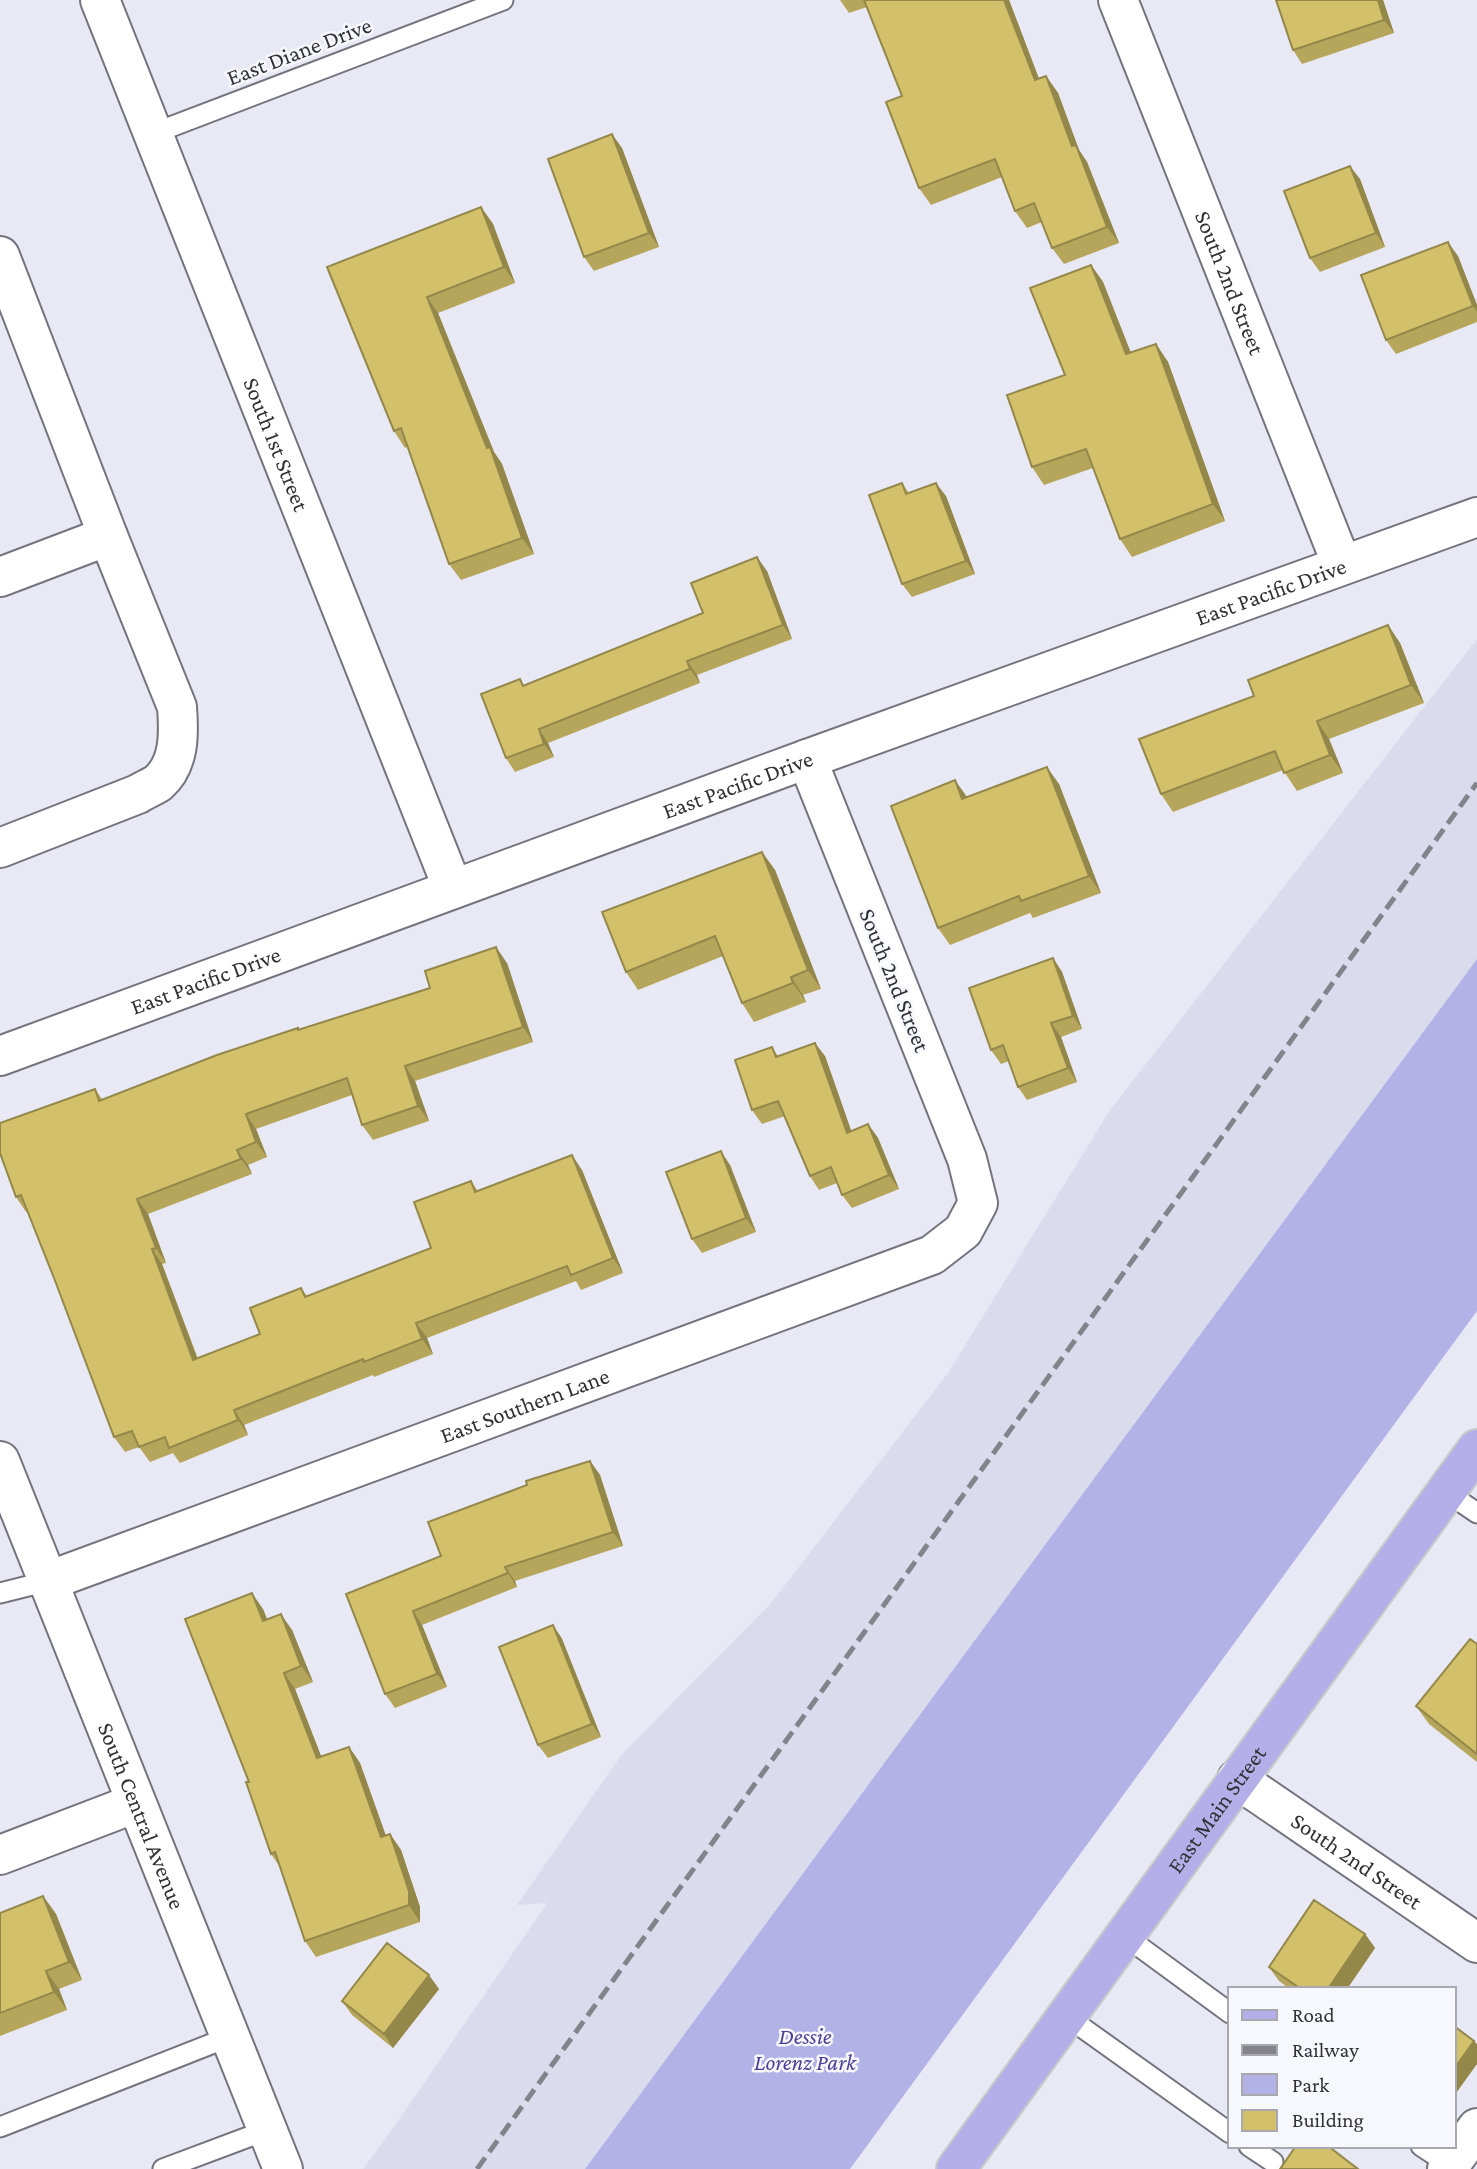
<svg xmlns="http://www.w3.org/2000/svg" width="1477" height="2169" font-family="'Crimson Pro',serif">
  <rect width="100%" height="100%" fill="#e9e9f5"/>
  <!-- built -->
  <path fill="#dbdbee" d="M 1477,639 L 1477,959 L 585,2169 L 363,2169 L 396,2124 L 547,1903 L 517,1905 L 622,1754 L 772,1602 L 948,1373 L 1110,1110 Z"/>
  <!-- green -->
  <path fill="#b3b2e6" d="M 1477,959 L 1477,1311 L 850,2169 L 585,2169 Z"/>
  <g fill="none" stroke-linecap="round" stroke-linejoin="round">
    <!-- lane casing -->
    <g stroke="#74737e" stroke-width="23">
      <path id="lane" d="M 152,134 L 503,0
        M 1446,1492 L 1477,1513
        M 0,1593 L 48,1581
        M 1125,1936 L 1230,2013
        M 1066,2016 L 1230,2133
        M 0,2127 L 229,2037
        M 1249,2146 L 1273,2162
        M 1421,2146 L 1450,2165
        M 163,2169 L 267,2130"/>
    </g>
    <!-- street casing -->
    <g stroke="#74737e" stroke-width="42">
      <g id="street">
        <path id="s1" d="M 100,0 L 453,889"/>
        <path id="s2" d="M 1118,0 L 1342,565"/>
        <path d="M 0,256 L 108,536 L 177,707 C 179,733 180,764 158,783 C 152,787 144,790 138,794 L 0,848"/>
        <path d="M 0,577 L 108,536"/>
        <path id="s3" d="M 0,1056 L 807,759 L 1477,517"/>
        <path id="s4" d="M 48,1581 L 932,1255 L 963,1231 L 978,1203 L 967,1159 L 807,759"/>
        <path id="s5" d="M 1237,1779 L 1477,1943"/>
        <path d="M 0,1855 L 136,1803"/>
        <path d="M 1447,2169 L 1477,2128"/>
      </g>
    </g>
    <!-- secondary casing -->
    <g stroke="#74737e" stroke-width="42">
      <g id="secondary">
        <path id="s6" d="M 0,1461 L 283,2169"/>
      </g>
    </g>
    <!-- primary casing -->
    <g stroke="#c9c9ca" stroke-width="42">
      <g id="primary">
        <path id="s7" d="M 956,2169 L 1477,1449"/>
      </g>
    </g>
    <!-- lane -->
    <use href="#lane" stroke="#fff" stroke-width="19"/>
    <!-- street -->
    <use href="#street" stroke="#fff" stroke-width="38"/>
    <!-- secondary -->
    <use href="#secondary" stroke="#fff" stroke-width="38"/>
    <!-- primary -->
    <use href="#primary" stroke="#b4afe9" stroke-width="38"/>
    <!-- rail -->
    <path stroke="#83838b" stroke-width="5" stroke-dasharray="14 7" stroke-linecap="butt" d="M 477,2169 L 1477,783"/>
  </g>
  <!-- wall -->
  <path fill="#b5a65b" d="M 840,0 L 1009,0 L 1039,79 L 1046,76 L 1058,93 L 1079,150 L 1087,162 L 1119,243 L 1064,264 L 1052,248 L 1042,222 L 1027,228 L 1015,211 L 1002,177 L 931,205 L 919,188 L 902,96 L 867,7 L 849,13 Z
    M 1383,0 L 1394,33 L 1302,64 L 1293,50 Z
    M 622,148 L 659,247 L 594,271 L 584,257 Z
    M 1360,179 L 1385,247 L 1320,272 L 1310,258 Z
    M 481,207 L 493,224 L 515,283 L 438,313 L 494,452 L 502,464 L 534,554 L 461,580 L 449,564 L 407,447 L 405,448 L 394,431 L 327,267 Z
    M 1458,256 L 1477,305 L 1477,322 L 1396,354 L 1386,340 Z
    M 1091,265 L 1103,282 L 1131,353 L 1156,344 L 1168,362 L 1225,521 L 1132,557 L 1120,539 L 1093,468 L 1044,485 L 1032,467 L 1065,375 Z
    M 902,483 L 909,493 L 946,496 L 975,574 L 912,597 L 902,584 Z
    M 767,571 L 792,639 L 697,675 L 700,683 L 548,743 L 554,757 L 515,772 L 506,758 L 524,685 L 703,613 Z
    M 1388,625 L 1400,643 L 1424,703 L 1329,739 L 1343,773 L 1297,791 L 1283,770 L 1173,812 L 1161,794 L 1254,696 Z
    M 1059,784 L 1101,893 L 1033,918 L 1030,913 L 950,945 L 938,928 L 967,798 Z
    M 762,852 L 775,870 L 821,989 L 803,995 L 806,1002 L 754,1022 L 742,1003 L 723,956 L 638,990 L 626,972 Z
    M 1053,958 L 1062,972 L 1082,1029 L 1061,1037 L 1077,1082 L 1027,1100 L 1018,1087 L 1009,1061 L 1001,1064 L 991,1050 Z
    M 507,963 L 533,1042 L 415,1081 L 429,1121 L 373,1140 L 362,1125 L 352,1095 L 256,1129 L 267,1157 L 248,1165 L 252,1174 L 148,1214 L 166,1263 L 162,1264 L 198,1359 L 260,1334 L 301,1288 L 307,1296 L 431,1248 L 471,1181 L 478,1191 L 582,1170 L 623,1273 L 581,1290 L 576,1281 L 427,1338 L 433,1354 L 374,1377 L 373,1375 L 244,1425 L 248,1435 L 180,1463 L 173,1453 L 150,1462 L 139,1447 L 125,1452 L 114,1437 L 54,1278 L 28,1211 L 26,1212 L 16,1197 L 95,1089 L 102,1099 L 299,1030 Z
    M 772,1047 L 778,1056 L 825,1056 L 851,1131 L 868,1124 L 878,1138 L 899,1189 L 852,1208 L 842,1195 L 837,1183 L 819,1190 L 810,1176 L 785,1116 L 762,1124 L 752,1110 Z
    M 730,1165 L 756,1232 L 702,1253 L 692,1239 Z
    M 590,1461 L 600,1475 L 623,1546 L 515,1581 L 517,1587 L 422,1625 L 447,1687 L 395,1708 L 385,1694 L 346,1594 L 441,1556 Z
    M 263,1609 L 267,1619 L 292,1630 L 313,1682 L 295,1689 L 321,1756 L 349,1747 L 360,1763 L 386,1836 L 390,1834 L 401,1850 L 420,1907 L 420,1922 L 316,1957 L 305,1941 L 280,1867 L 271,1854 L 249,1782 Z
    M 553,1625 L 562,1639 L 601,1737 L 548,1758 L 538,1745 Z
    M 1477,1644 L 1477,1762 L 1429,1724 L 1416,1706 Z
    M 43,1896 L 56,1914 L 82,1980 L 59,1989 L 67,2010 L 0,2036 L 0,1913 Z
    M 1365,1934 L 1375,1948 L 1347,1989 L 1290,1989 L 1279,1981 L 1269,1967 Z
    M 439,1989 L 393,2048 L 352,2015 L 342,2001 Z"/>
  <!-- shaded-wall -->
  <path fill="#93874a" d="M 1004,0 L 1009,0 L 1046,97 L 1035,80 Z
    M 1378,0 L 1383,0 L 1394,33 L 1384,20 Z
    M 1046,76 L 1058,93 L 1079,150 L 1087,162 L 1119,243 L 1107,227 L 1072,146 Z
    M 612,134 L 622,148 L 659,247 L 649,233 Z
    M 1350,166 L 1360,179 L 1385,247 L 1376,233 Z
    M 481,207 L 493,224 L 515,283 L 504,267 Z
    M 1448,242 L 1458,256 L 1477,305 L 1477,312 L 1473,306 Z
    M 1091,265 L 1103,282 L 1138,371 L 1126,354 Z
    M 427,297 L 438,313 L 494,452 L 502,464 L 534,554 L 522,538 Z
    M 1156,344 L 1168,362 L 1225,521 L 1213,504 Z
    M 936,483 L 946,496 L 975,574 L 966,561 Z
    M 757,557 L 767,571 L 792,639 L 783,625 Z
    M 1388,625 L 1400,643 L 1424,703 L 1411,685 Z
    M 687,661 L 697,675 L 700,683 L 690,669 Z
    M 1317,721 L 1329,739 L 1343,773 L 1330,755 Z
    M 539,729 L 548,743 L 554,757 L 544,744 Z
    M 1047,767 L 1059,784 L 1101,893 L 1089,876 Z
    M 955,780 L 967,797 L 962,799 Z
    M 762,852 L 775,870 L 821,989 L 808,970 Z
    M 496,947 L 507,963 L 533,1042 L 523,1027 Z
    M 1053,958 L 1062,972 L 1082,1029 L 1073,1016 Z
    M 791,977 L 803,995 L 806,1002 L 793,983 Z
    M 1051,1023 L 1061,1037 L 1077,1082 L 1068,1068 Z
    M 815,1043 L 825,1056 L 857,1147 L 847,1133 Z
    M 405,1066 L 415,1081 L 429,1121 L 418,1106 Z
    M 246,1114 L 256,1129 L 267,1157 L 256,1142 Z
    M 868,1124 L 878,1138 L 899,1189 L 889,1175 Z
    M 237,1150 L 248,1165 L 252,1174 L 241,1159 Z
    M 721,1151 L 730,1165 L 756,1232 L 746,1218 Z
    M 572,1155 L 582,1170 L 623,1273 L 613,1258 Z
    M 137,1199 L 148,1214 L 166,1263 L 156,1248 Z
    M 152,1249 L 162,1264 L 204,1376 L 193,1360 Z
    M 416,1323 L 427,1338 L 433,1354 L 422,1339 Z
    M 234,1410 L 244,1425 L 248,1435 L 238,1420 Z
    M 590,1461 L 600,1475 L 623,1546 L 613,1532 Z
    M 505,1567 L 515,1581 L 517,1587 L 508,1573 Z
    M 252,1593 L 263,1609 L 274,1637 L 263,1621 Z
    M 413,1611 L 422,1625 L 447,1687 L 437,1674 Z
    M 281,1614 L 292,1630 L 313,1682 L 301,1666 Z
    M 553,1625 L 562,1639 L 601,1737 L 592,1724 Z
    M 284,1673 L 295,1689 L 328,1774 L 317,1758 Z
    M 349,1747 L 360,1763 L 392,1853 L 381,1837 Z
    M 390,1834 L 401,1850 L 420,1907 L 420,1922 L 409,1905 Z
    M 43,1896 L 56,1914 L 82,1980 L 69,1962 Z
    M 1365,1934 L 1375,1948 L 1347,1989 L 1328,1989 Z
    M 46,1971 L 59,1989 L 67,2010 L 54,1992 Z
    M 429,1975 L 439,1989 L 393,2048 L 384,2034 Z
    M 1474,2041 L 1477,2044 L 1477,2064 L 1454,2096 L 1454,2069 Z"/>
  <!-- building -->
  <path fill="#d2c16a" stroke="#93874a" stroke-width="2" d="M 864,0 L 1004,0 L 1035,80 L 1046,76 L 1072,146 L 1076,145 L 1107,227 L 1052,248 L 1034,203 L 1015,211 L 995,159 L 919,188 L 886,102 L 902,96 Z
    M 1276,0 L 1378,0 L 1384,20 L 1293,50 Z
    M 612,134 L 649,233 L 584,257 L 548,159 Z
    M 1350,166 L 1376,233 L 1310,258 L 1284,191 Z
    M 481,207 L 504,267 L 427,297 L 487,448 L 490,447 L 522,538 L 449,564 L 401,428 L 394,431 L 327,267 Z
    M 1448,242 L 1473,306 L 1386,340 L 1361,275 Z
    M 1091,265 L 1126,354 L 1156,344 L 1213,504 L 1120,539 L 1086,449 L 1032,467 L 1007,395 L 1065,375 L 1030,288 Z
    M 902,483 L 906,494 L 936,483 L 966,561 L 902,584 L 869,495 Z
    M 757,557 L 783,625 L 687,661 L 690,669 L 539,729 L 544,744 L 506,758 L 481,694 L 520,679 L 523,686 L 703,613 L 691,583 Z
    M 1388,625 L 1411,685 L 1317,721 L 1330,755 L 1284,773 L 1275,751 L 1161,794 L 1139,739 L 1254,696 L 1248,680 Z
    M 1047,767 L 1089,876 L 1021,901 L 1019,896 L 938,928 L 891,806 L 955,780 L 962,799 Z
    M 762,852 L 808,970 L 791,977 L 793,983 L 742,1003 L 715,936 L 626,972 L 602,912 Z
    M 496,947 L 523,1027 L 405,1066 L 418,1106 L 362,1125 L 347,1078 L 246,1114 L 256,1142 L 237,1150 L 241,1159 L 137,1199 L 156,1248 L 152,1249 L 193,1360 L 260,1334 L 250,1308 L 301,1288 L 305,1297 L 431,1248 L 414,1202 L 471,1181 L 475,1192 L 572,1155 L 613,1258 L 571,1275 L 567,1266 L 416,1323 L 422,1339 L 364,1362 L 363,1359 L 234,1410 L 238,1420 L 169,1448 L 165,1437 L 139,1447 L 132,1431 L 114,1437 L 54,1278 L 21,1195 L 16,1197 L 0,1153 L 0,1123 L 95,1089 L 99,1101 L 217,1055 L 298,1028 L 298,1030 L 430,988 L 425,971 Z
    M 1053,958 L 1073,1016 L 1051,1023 L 1068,1068 L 1018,1087 L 1003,1045 L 991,1050 L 969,988 Z
    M 815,1043 L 847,1133 L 868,1124 L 889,1175 L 842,1195 L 831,1167 L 810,1176 L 778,1101 L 752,1110 L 735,1060 L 772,1047 L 776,1057 Z
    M 721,1151 L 746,1218 L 692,1239 L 666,1172 Z
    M 590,1461 L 613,1532 L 505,1567 L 508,1573 L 413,1611 L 437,1674 L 385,1694 L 346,1594 L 441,1556 L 428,1522 L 527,1485 L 526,1481 Z
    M 252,1593 L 263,1621 L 281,1614 L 301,1666 L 284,1673 L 317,1758 L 349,1747 L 381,1837 L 390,1834 L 409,1891 L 409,1905 L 305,1941 L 275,1852 L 271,1854 L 246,1782 L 249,1782 L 185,1619 Z
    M 553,1625 L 592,1724 L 538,1745 L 499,1647 Z
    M 1470,1639 L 1477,1644 L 1477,1754 L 1416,1706 Z
    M 43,1896 L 69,1962 L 46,1971 L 54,1992 L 0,2013 L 0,1913 Z
    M 1314,1900 L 1365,1934 L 1328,1989 L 1301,1989 L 1269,1967 Z
    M 387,1943 L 429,1975 L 384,2034 L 342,2001 Z
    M 1454,2026 L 1474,2041 L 1454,2069 Z
    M 1296,2146 L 1328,2146 L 1358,2169 L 1280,2169 Z"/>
  <g text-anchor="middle" stroke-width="5" stroke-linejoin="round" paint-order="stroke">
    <!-- street labels -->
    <g font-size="23" fill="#313135" stroke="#f7f7fe">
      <text transform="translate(299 51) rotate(-21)" y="8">East Diane Drive</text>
      <text dy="8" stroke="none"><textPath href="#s2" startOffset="304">South 2nd Street</textPath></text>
      <text dy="8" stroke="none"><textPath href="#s1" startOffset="478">South 1st Street</textPath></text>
      <text dy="8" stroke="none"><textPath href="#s3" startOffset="1353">East Pacific Drive</textPath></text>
      <text dy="8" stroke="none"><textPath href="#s3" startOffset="786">East Pacific Drive</textPath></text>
      <text dy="8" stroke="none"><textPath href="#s3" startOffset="219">East Pacific Drive</textPath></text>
      <text transform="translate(895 980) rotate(68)" y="8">South 2nd Street</text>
      <text dy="8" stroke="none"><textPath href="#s4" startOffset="508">East Southern Lane</textPath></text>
      <text dy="8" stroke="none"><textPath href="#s7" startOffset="444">East Main Street</textPath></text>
      <text dy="8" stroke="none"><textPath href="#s6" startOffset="382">South Central Avenue</textPath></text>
      <text dy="8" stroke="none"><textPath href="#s5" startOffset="145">South 2nd Street</textPath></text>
    </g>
    <!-- park labels -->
    <g font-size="23" font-style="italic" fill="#4c3e98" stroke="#f7f7fe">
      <text x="805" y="2044">Dessie<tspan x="805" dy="26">Lorenz Park</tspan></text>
    </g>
  </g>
  <!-- legend -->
  <rect x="1228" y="1987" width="228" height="161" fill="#f7f7fe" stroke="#a8a8ae" stroke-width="2"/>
  <rect x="1242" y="2010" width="35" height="10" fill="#b4afe9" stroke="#a8a8ae" stroke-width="2"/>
  <text x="1292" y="2022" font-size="21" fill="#313135">Road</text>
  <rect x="1242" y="2045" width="35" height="10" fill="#83838b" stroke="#a8a8ae" stroke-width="2"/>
  <text x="1292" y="2057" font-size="21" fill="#313135">Railway</text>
  <rect x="1242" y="2074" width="35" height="21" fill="#b3b2e6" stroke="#a8a8ae" stroke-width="2"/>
  <text x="1292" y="2092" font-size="21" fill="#313135">Park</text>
  <rect x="1242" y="2110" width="35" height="21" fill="#d2c16a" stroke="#a8a8ae" stroke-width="2"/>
  <text x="1292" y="2127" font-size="21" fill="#313135">Building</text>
</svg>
